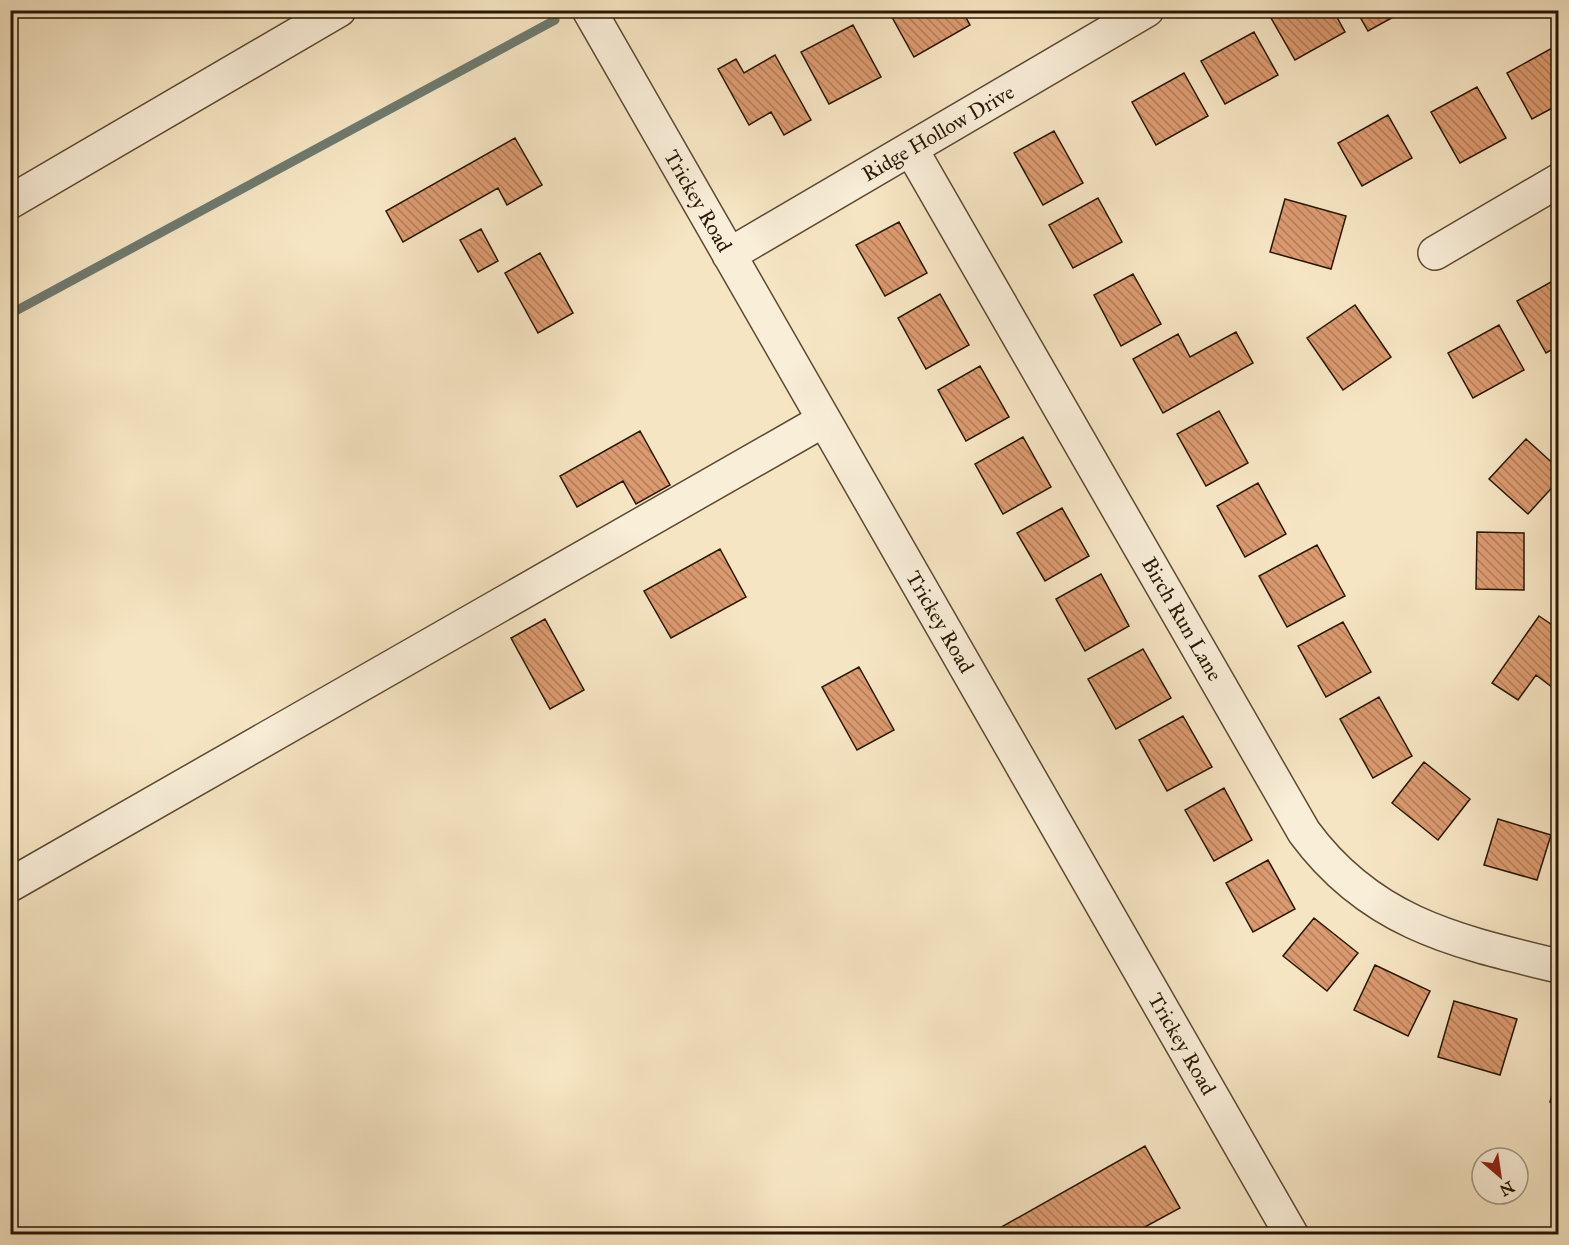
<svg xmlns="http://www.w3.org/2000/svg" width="1569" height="1245" font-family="'IM FELL Great Primer',serif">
  <defs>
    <pattern id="building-back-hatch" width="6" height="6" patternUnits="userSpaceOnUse" patternTransform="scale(1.5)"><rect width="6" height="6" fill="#db9a6f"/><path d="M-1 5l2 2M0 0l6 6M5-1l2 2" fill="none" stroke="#b27d59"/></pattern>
  </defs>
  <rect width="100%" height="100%" fill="#f6e5c3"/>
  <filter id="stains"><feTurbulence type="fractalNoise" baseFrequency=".00333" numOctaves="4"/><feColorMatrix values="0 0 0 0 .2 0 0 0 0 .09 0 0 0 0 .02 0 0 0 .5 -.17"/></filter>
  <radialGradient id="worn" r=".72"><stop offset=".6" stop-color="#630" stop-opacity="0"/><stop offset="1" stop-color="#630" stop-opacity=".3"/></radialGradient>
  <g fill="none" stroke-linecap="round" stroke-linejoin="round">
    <!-- stream -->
    <path stroke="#6e7b6f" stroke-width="9" d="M 10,314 L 555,20"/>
  </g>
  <!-- building -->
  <path fill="url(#building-back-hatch)" stroke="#281702" stroke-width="1.5" d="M 248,10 L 261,10 L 251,16 Z
    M 888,10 L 962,10 L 970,25 L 914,57 Z
    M 1285,10 L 1333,10 L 1345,32 L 1295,60 L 1271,18 Z
    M 1356,10 L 1406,10 L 1368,31 Z
    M 853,25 L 881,77 L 829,104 L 801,52 Z
    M 1254,32 L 1278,75 L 1225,104 L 1201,61 Z
    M 1554,47 L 1558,55 L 1558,105 L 1532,119 L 1507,73 Z
    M 775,55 L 811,120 L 784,135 L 771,112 L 749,125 L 718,69 L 736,59 L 744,73 Z
    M 1184,73 L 1208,116 L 1156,145 L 1132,102 Z
    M 1477,87 L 1506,138 L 1460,163 L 1431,112 Z
    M 1388,115 L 1412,158 L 1362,186 L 1338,143 Z
    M 1054,131 L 1083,183 L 1043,205 L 1014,153 Z
    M 515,138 L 542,185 L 507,205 L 498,188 L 403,242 L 386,211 Z
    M 1098,198 L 1122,242 L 1073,268 L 1049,225 Z
    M 1285,199 L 1346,216 L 1331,269 L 1270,252 Z
    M 899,222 L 927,273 L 885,296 L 856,245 Z
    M 481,229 L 498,261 L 478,272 L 460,240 Z
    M 540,253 L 573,313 L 538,333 L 505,273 Z
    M 1133,274 L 1161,324 L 1121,346 L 1094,295 Z
    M 1558,278 L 1558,346 L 1546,353 L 1517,301 Z
    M 940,294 L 969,345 L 926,369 L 898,318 Z
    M 1355,305 L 1391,357 L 1343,390 L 1307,338 Z
    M 1499,325 L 1524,370 L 1473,398 L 1448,353 Z
    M 1236,332 L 1253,363 L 1163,413 L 1133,359 L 1178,334 L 1190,357 Z
    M 980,366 L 1009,417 L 966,441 L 938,390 Z
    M 1219,411 L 1248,463 L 1206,486 L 1177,434 Z
    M 640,431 L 670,485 L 636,504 L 623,481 L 577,507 L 560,476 Z
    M 1023,437 L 1051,487 L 1003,514 L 975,464 Z
    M 1526,439 L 1558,468 L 1558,481 L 1528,514 L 1489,479 Z
    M 1258,483 L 1286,534 L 1245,557 L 1217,506 Z
    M 1062,508 L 1089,556 L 1045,581 L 1017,533 Z
    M 1477,532 L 1524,533 L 1524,590 L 1476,589 Z
    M 1317,545 L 1345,596 L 1287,627 L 1259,576 Z
    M 720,549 L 746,597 L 671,638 L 644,591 Z
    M 1101,574 L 1129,626 L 1085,651 L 1056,599 Z
    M 1539,616 L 1558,629 L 1558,686 L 1556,690 L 1536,675 L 1518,700 L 1492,683 Z
    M 545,619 L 584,690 L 550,709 L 511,638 Z
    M 1343,622 L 1371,672 L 1326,697 L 1298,646 Z
    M 1143,649 L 1171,698 L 1116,729 L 1088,679 Z
    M 859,667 L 894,730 L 857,750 L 822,687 Z
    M 1379,697 L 1412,756 L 1373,778 L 1340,719 Z
    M 1183,716 L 1212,767 L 1167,791 L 1139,740 Z
    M 1424,762 L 1470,799 L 1438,840 L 1392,803 Z
    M 1224,788 L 1252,840 L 1214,861 L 1185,810 Z
    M 1498,819 L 1551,835 L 1537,880 L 1484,865 Z
    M 1268,860 L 1295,909 L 1253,932 L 1226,883 Z
    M 1314,918 L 1358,953 L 1327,991 L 1283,956 Z
    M 1375,965 L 1430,991 L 1408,1036 L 1354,1010 Z
    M 1454,1001 L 1517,1019 L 1500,1075 L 1438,1057 Z
    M 1558,1073 L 1558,1105 L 1550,1102 Z
    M 1145,1146 L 1180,1208 L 1132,1234 L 989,1234 Z"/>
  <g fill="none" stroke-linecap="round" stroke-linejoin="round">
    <!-- minor casing -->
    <g stroke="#5c4a32" stroke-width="36">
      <path id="minor" d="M 589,10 L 1291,1234
        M 911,149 L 1304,832 C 1371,923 1455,941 1558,966
        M 10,202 L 339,10
        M 1435,253 L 1558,181
        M 729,255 L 1147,10
        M 10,885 L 824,420"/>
    </g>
    <!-- minor -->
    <use href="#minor" stroke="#f9eed8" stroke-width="33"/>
  </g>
  <g text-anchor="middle" stroke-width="4.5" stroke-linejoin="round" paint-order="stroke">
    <!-- street labels -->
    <g font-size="21" fill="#281702" stroke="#f9eed8">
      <text transform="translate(938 133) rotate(-30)" y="7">Ridge Hollow Drive</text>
      <text transform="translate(698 201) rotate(60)" y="7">Trickey Road</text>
      <text transform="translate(1182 619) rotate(60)" y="7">Birch Run Lane</text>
      <text transform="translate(940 622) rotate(60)" y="7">Trickey Road</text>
      <text transform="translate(1182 1044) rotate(60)" y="7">Trickey Road</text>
    </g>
  </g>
  <!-- margin -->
  <rect width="1569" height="1245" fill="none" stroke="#f6e5c3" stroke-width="36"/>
  <rect x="12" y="12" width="1545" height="1221" fill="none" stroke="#281702" stroke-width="3"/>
  <rect x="18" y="18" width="1533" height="1209" fill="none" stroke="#281702" stroke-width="1.5"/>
  <!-- north arrow -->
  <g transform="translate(1500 1176) rotate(151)"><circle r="28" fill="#f9eed8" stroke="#a59882" stroke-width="1.5"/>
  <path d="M0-4.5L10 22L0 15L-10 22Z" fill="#8f2418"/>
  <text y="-9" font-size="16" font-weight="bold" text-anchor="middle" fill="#281702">N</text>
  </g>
  <rect width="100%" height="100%" filter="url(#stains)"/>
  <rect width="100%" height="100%" fill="url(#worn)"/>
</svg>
